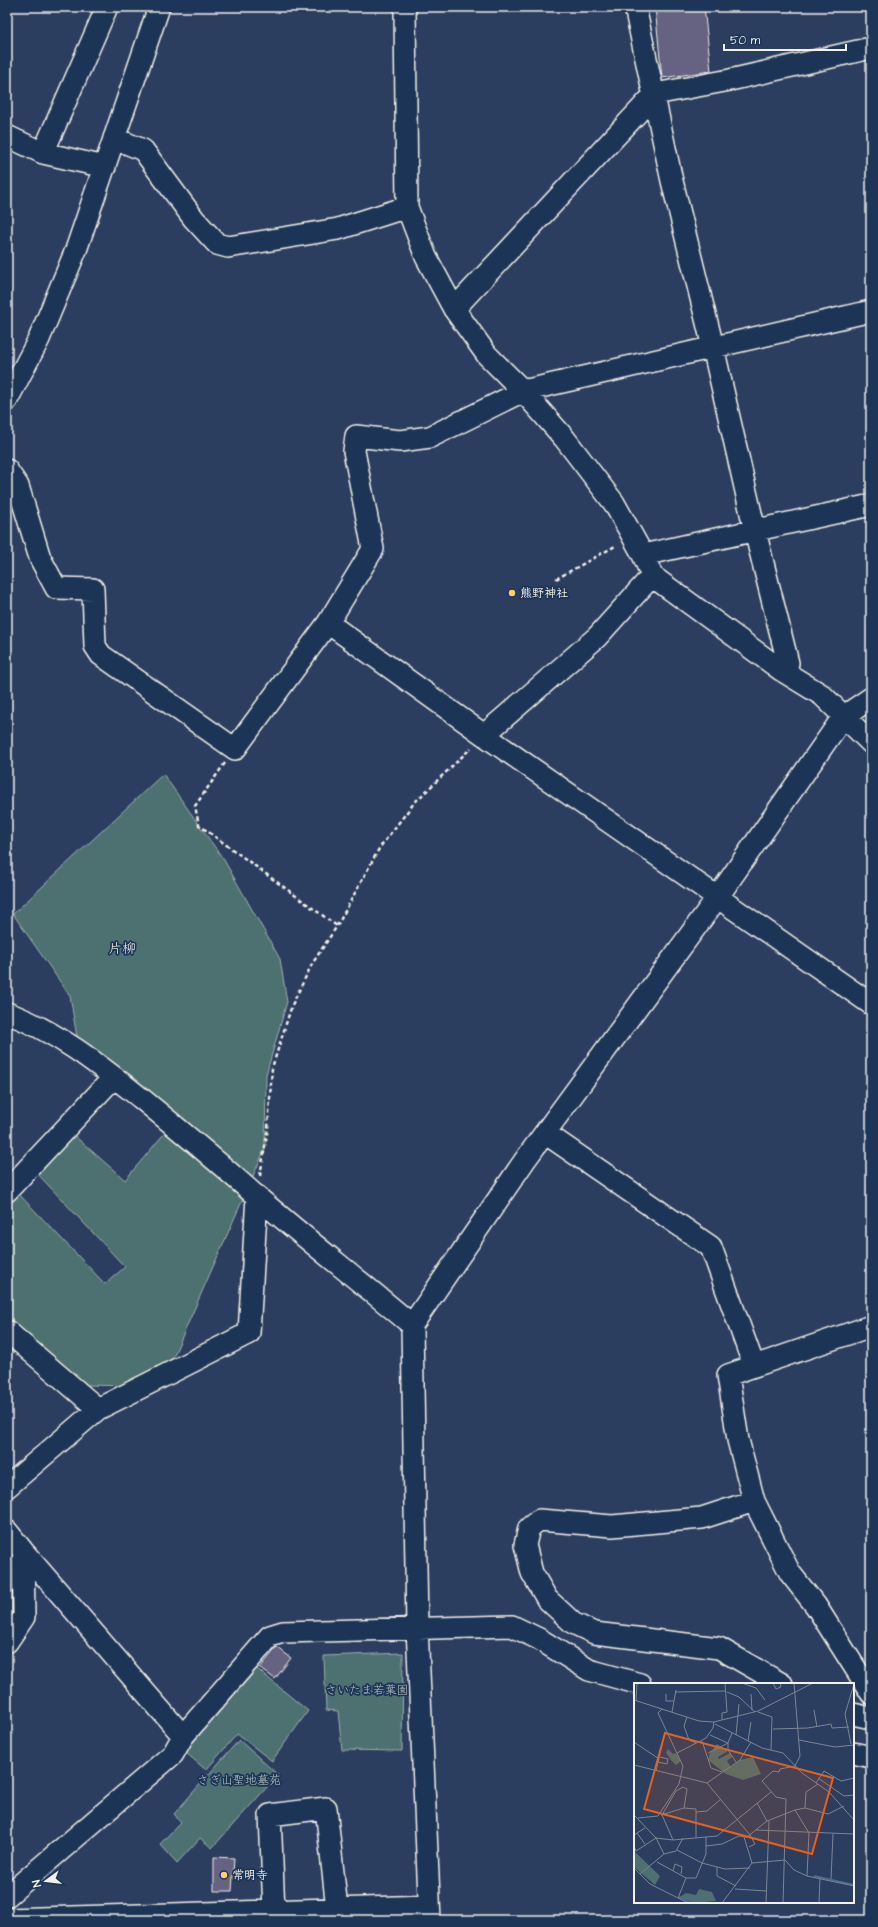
<svg xmlns="http://www.w3.org/2000/svg" width="878" height="1927" font-family="'Architects Daughter','Klee One',sans-serif">
  <rect width="100%" height="100%" fill="#2b3e60"/>
  <filter id="ink" filterUnits="userSpaceOnUse"><feTurbulence type="fractalNoise" baseFrequency=".025" numOctaves="2"/><feDisplacementMap in="SourceGraphic" scale="8" xChannelSelector="R" yChannelSelector="G"/><feConvolveMatrix kernelMatrix="1 2 1 2 8 2 1 2 1" color-interpolation-filters="sRGB"/></filter>
  <g filter="url(#ink)">
    <!-- green -->
    <path fill="#4e7071" stroke="#a1b0ac" d="M 163,774 L 224,860 L 280,959 L 287,1002 L 266,1075 L 265,1149 L 163,1380 L 131,1386 L 86,1385 L 7,1349 L 7,1209 L 15,1190 L 105,1284 L 125,1267 L 34,1170 L 70,1132 L 125,1180 L 174,1122 L 76,1046 L 77,1037 L 70,996 L 13,914 Z
      M 403,1653 L 402,1751 L 342,1750 L 338,1711 L 326,1710 L 324,1656 Z
      M 256,1668 L 308,1711 L 272,1761 L 237,1734 L 206,1770 L 185,1752 Z
      M 239,1740 L 278,1775 L 212,1848 L 200,1838 L 177,1863 L 160,1844 L 181,1822 L 174,1814 Z"/>
    <!-- building -->
    <path fill="#656282" stroke="#f4f1e8" d="M 655,7 L 704,7 L 711,71 L 662,78 Z
      M 277,1647 L 291,1658 L 275,1679 L 260,1668 Z
      M 214,1857 L 234,1858 L 232,1891 L 214,1891 Z"/>
    <g fill="none" stroke-linecap="round" stroke-linejoin="round">
      <!-- minor casing -->
      <g stroke="#f4f1e8" stroke-width="24">
        <path id="minor" d="M 405,7 L 407,207 L 426,257 L 454,309 L 487,355 L 523,391 L 565,439 L 614,503 L 643,555 L 652,576 L 781,670 L 822,695 L 871,743
          M 635,7 L 672,181 L 713,347 L 755,531 L 788,663 L 781,670
          M 7,136 L 43,153 L 105,167
          M 114,138 L 143,150 L 194,219 L 217,244 L 228,247 L 338,229 L 407,207
          M 43,153 L 107,7
          M 454,309 L 655,94 L 730,80 L 871,48
          M 7,400 L 39,339 L 76,250 L 159,7
          M 7,470 L 18,486 L 40,558 L 56,588 L 93,589 L 95,646 L 101,655 L 235,749 L 328,623 L 373,549 L 354,451 L 356,436 L 400,441 L 430,437 L 523,391 L 871,311
          M 643,555 L 871,505
          M 328,623 L 484,735 L 871,1004
          M 484,735 L 597,637 L 652,576
          M 7,1013 C 57,1031 100,1066 142,1099 C 180,1130 218,1162 255,1195 C 306,1239 360,1281 412,1325
          M 545,1133 L 711,1247 L 754,1366
          M 7,1191 L 114,1077
          M 871,1326 L 728,1375 L 738,1440 L 754,1501 L 790,1573 L 816,1606 L 871,1693
          M 7,1331 L 98,1409
          M 7,1487 L 98,1409 L 249,1333 L 257,1196
          M 754,1501 L 702,1518 L 612,1526 L 539,1520 L 529,1528 L 525,1545 L 532,1573 L 547,1599 L 573,1623 L 594,1633 L 719,1648 L 782,1684
          M 7,1531 L 23,1551 L 183,1736
          M 7,1642 L 24,1617 L 23,1551
          M 853,1714 L 871,1718
          M 853,1753 L 871,1757
          M 7,1896 L 173,1754 L 183,1736 L 270,1636 L 283,1632 L 512,1626 L 539,1639 L 589,1670 L 640,1684
          M 274,1911 L 270,1815 L 326,1808 L 337,1909
          M 7,1919 L 429,1906
          M 430,1920 L 417,1627 L 412,1325 L 525,1160 L 717,898 L 843,717 L 871,698"/>
      </g>
      <!-- path -->
      <path stroke="#f4f1e8" stroke-width="2.5" stroke-dasharray="4 3" stroke-linecap="butt" d="M 556,579 L 617,545
        M 225,763 L 195,806 L 199,825 L 337,926
        M 260,1176 L 268,1128 L 272,1068 L 292,1005 L 312,964 L 337,926 L 380,847 L 414,803 L 471,748"/>
      <!-- minor -->
      <use href="#minor" stroke="#1d3557" stroke-width="21"/>
    </g>
  </g>
  <!-- markers -->
  <g fill="#ffd166" stroke="#1d3557" stroke-width="1.5">
    <circle cx="512" cy="593" r="4"/>
    <circle cx="224" cy="1875" r="4"/>
  </g>
  <g text-anchor="middle" stroke-width="3.5" stroke-linejoin="round" paint-order="stroke">
    <!-- poi labels -->
    <g font-size="12" font-weight="bold" fill="#f4f1e8" stroke="#1d3557" text-anchor="start">
      <text x="520" y="597">熊野神社</text>
      <text x="232" y="1879">常明寺</text>
    </g>
    <!-- park labels -->
    <g font-size="12" fill="#bac4be" stroke="#1d3557">
      <text x="367" y="1694">さいたま若葉園</text>
      <text x="239" y="1784">さぎ山聖地墓苑</text>
    </g>
    <!-- quarter labels -->
    <g font-size="14" fill="#f4f1e8" stroke="#1d3557">
      <text x="122" y="953">片柳</text>
    </g>
  </g>
  <!-- overview -->
  <g transform="translate(634 1683)">
    <rect width="220" height="220" fill="#2b3e60"/>
    <path d="M 83,61 L 94,68 L 84,74 L 85,76 L 96,70 L 98,74 L 93,78 L 97,84 L 106,77 L 119,74 L 127,91 L 109,97 L 92,91 L 74,77 L 76,70 ZM 34,66 L 39,71 L 42,70 L 47,78 L 42,82 L 37,77 L 32,70 ZM 0,168 L 26,193 L 21,202 L 0,184 ZM 65,206 L 78,209 L 82,218 L 60,220 L 46,214 L 52,210 L 62,212 Z" fill="#4e7071"/>
    <path fill="none" stroke="#476e8f" stroke-width="2" d="M 180,193 L 220,202M 45,214 L 57,220"/>
    <path fill="none" stroke="#7b8696" stroke-width="1" d="M 108,0 L 122,5 L 131,17M 139,0 L 142,6 L 147,4 L 146,0M 41,9 L 91,8M 93,9 L 105,14 L 121,29M 32,11 L 32,18 L 40,18M 117,11 L 118,27M 0,17 L 65,38 L 80,39 L 124,28 L 179,0M 2,18 L 3,0M 180,27 L 183,44M 38,29 L 42,7M 124,29 L 138,34 L 137,67M 53,34 L 50,43 L 55,57 L 62,60M 88,37 L 88,30 L 93,29 L 91,0M 81,41 L 128,65 L 149,70 L 168,90 L 195,109 L 220,137M 139,46 L 174,45 L 197,41 L 198,45 L 215,44M 76,52 L 94,60 L 94,67 L 102,79M 102,52 L 105,21M 165,57 L 201,64 L 220,62M 68,58 L 77,85 L 88,89M 114,58 L 117,39M 0,59 L 25,76M 217,61 L 211,31 L 220,1M 43,70 L 72,55 L 79,45 L 80,39M 74,70 L 94,60 L 98,50M 24,79 L 33,81 L 34,76 L 26,74M 0,82 L 73,100 L 116,152 L 121,161 L 115,164M 22,88 L 31,49M 184,95 L 210,113 L 220,112M 73,100 L 106,77 L 117,59M 182,100 L 190,88 L 207,98 L 220,95M 123,120 L 133,138M 171,125 L 172,109 L 184,101M 161,127 L 175,150 L 173,193M 62,129 L 73,128 L 87,116M 0,132 L 22,155 L 30,171M 27,132 L 50,125 L 62,126 L 62,154M 4,135 L 24,133 L 45,101 L 49,83 L 24,30 L 28,26M 122,147 L 220,151M 3,150 L 11,161M 0,152 L 11,145M 39,157 L 28,132 L 42,108 L 49,104 L 53,106 L 50,125M 0,163 L 2,168 L 22,155 L 39,157 L 83,153 L 137,109M 72,163 L 88,161 L 105,153 L 113,154 L 133,138 L 161,127 L 171,125 L 194,131 L 210,123M 43,167 L 68,180 L 91,186 L 116,185M 23,179 L 52,195 L 62,195 L 72,171 L 72,154M 118,180 L 151,177 L 160,187 L 173,193 L 220,203M 83,184 L 83,193 L 102,203M 0,185 L 16,201 L 54,220M 39,188 L 41,181 L 48,184 L 47,191M 6,191 L 30,171 L 42,168 L 49,155M 197,196 L 199,151M 101,206 L 133,208M 44,215 L 52,195M 88,220 L 118,180 L 110,154M 132,220 L 135,138M 149,220 L 152,116 L 142,114 L 128,98 L 139,88 L 145,89 L 146,86 L 161,83 L 166,73 L 160,0M 185,220 L 186,195"/>
    <path fill="#e96117" fill-opacity="0.15" stroke="#e96117" stroke-width="2" d="M 31,50 L 199,95 L 178,171 L 10,126 Z"/>
    <rect width="220" height="220" fill="none" stroke="#f4f1e8" stroke-width="2"/>
  </g>
  <!-- margin -->
  <rect width="878" height="1927" fill="none" stroke="#1d3557" stroke-width="24"/>
  <rect x="12" y="12" width="854" height="1903" fill="none" stroke="#f4f1e8" stroke-width="1.5" filter="url(#ink)"/>
  <!-- north arrow -->
  <g transform="translate(46 1881) rotate(255)" stroke="#1d3557" stroke-width="3" paint-order="stroke">
  <path d="M0-3L7 15L0 10L-7 15Z" fill="#f4f1e8"/>
  <text y="-6" font-size="11" font-weight="bold" text-anchor="middle" fill="#f4f1e8">N</text>
  </g>
  <!-- scale -->
  <path d="M724 44v6h122v-6" fill="none" stroke="#f4f1e8" stroke-width="2"/>
  <text x="730" y="44" font-size="12" fill="#f4f1e8" stroke="#1d3557" stroke-width="3" paint-order="stroke">50 m</text>
</svg>
